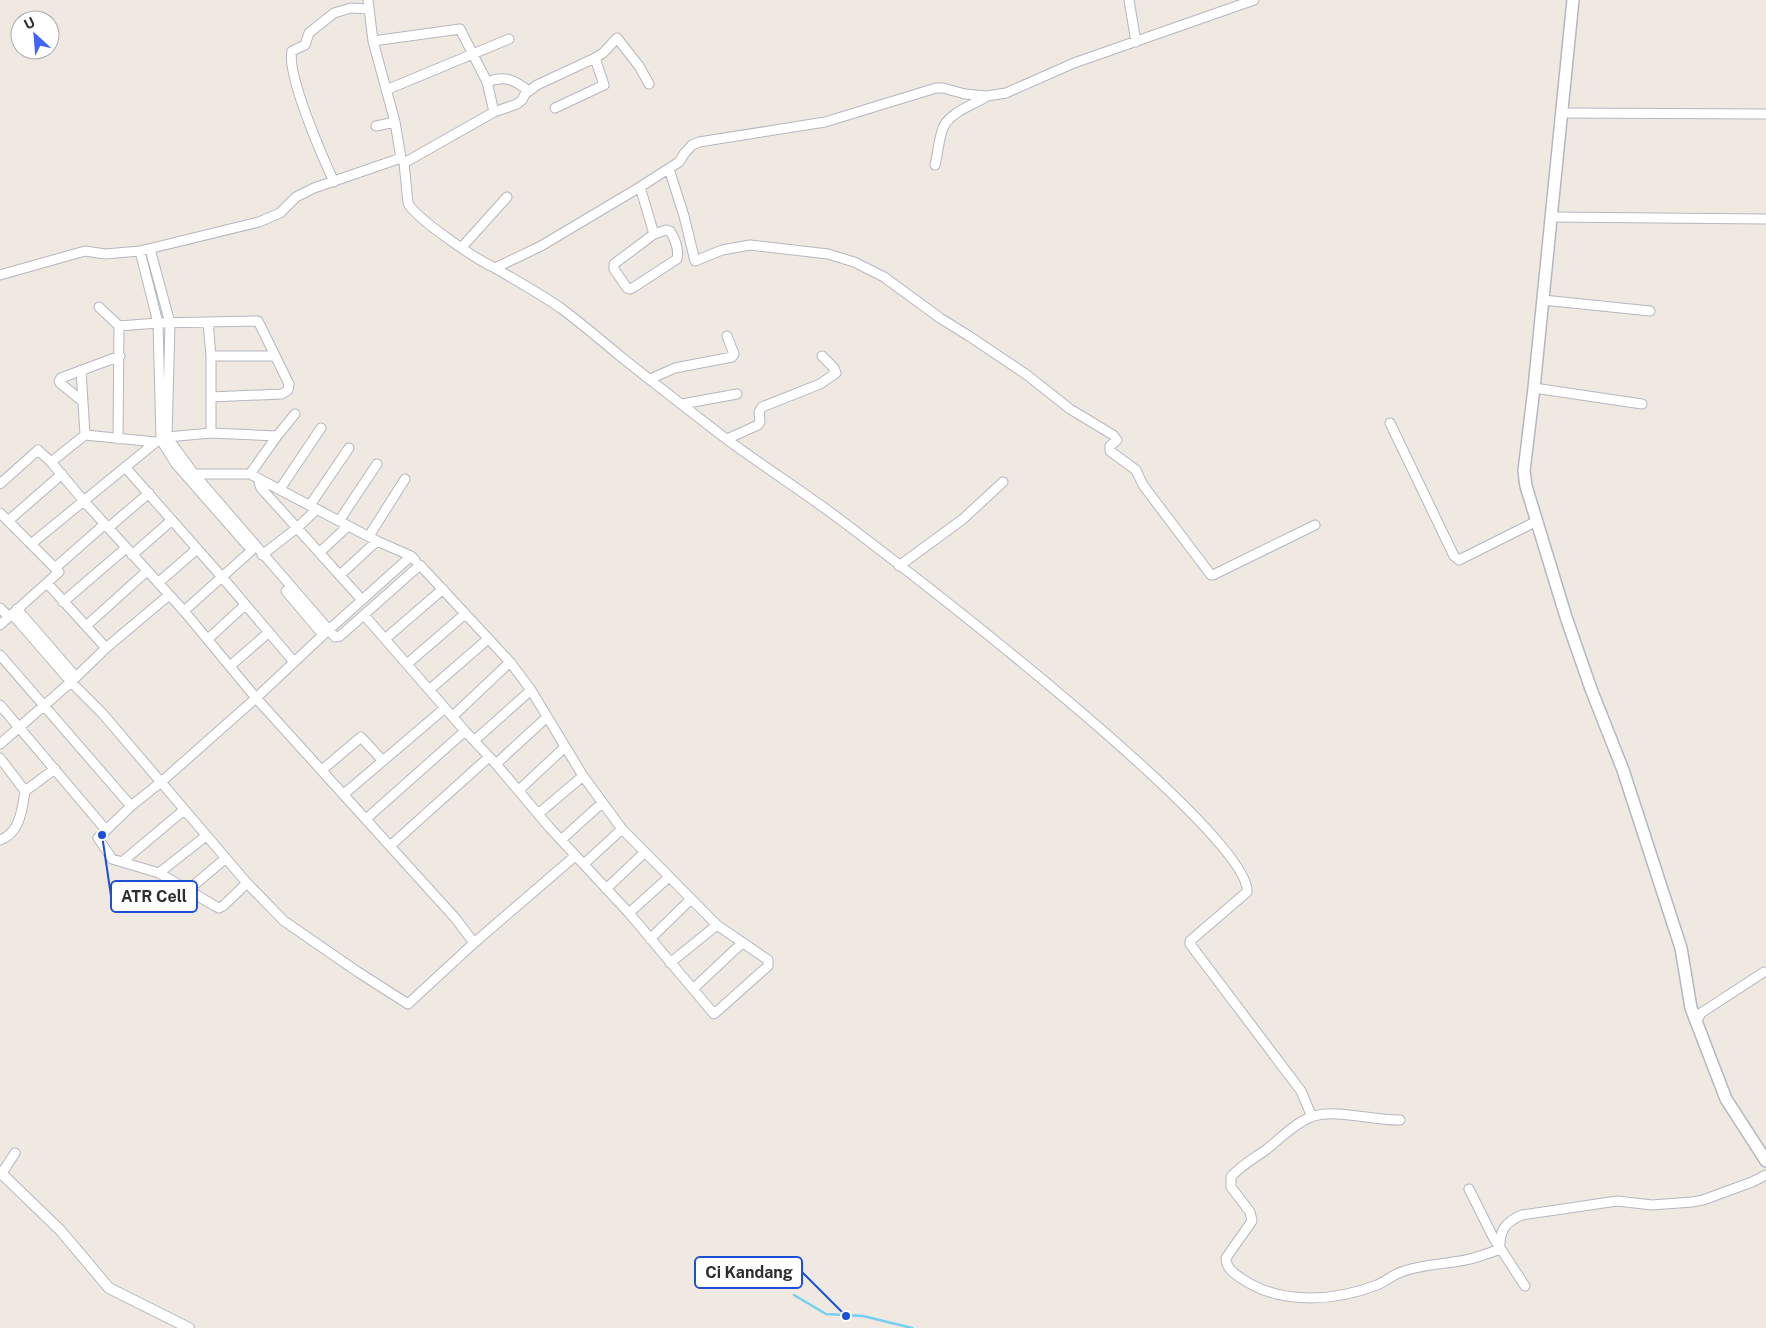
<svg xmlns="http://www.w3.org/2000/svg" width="1766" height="1328" font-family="'Public Sans',sans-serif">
  <rect width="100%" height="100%" fill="#efe9e1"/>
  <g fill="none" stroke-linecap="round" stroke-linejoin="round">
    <!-- stream -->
    <path stroke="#75cff0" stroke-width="2.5" d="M 794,1295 L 826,1314 L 863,1316 L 912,1328"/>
    <!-- minor casing -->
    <g stroke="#b4b7c1" stroke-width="11">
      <path id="minor" d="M 368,0 L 373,41 L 395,122 L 401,158
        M 1129,0 L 1136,42
        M 373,41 L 460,29 L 487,82 L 494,112 L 404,163
        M 487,82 C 506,75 514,80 529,91
        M 386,90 L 509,39
        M 555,108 L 604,85 L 595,58
        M 494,112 L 517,104 L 522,100 L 525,94 L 537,85 L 595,58 L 603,53 L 617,38 L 639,66 L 649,84
        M 1562,113 L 1766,114
        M 376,126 L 395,122
        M 935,165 C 938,154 939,135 944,126 C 952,111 974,105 987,96
        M 669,169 L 684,216 L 695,261 L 722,250 L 750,245 L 828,254 L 854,262 L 884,277 L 940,318 L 969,336 L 1027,375 L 1070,409 L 1113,435 L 1117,440 L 1110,446 L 1110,451 L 1136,470 L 1143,485 L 1211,575 L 1213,575 L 1315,525
        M 334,182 C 323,158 286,74 292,51 L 305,45 L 309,33 L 334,13 L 351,8 L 368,9
        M 640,187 L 654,234 L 614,264 L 614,269 L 627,288 L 630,289 L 634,287 L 677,259 C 679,250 675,239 670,231 L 666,230 L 654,234
        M 1551,217 L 1766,219
        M 462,247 L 507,197
        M 150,249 L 170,323 L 167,437 L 211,433 L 277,436
        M 140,251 L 158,323 L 161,440 L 176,464 L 247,545
        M 495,268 C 517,281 541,294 562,309 C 582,324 601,340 620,356 C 655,384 690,411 725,438 C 764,467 804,492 842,521 C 902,566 1252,834 1247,892 L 1190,941 L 1190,944 L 1301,1091 L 1312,1117
        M 0,275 L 85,251 L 105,254 L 140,251 L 259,222 L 280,213 L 296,197 L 314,188 L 401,158 L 404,163 L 408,203 C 415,218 477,260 495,268 L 541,246 L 640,187 L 679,162 L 684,154 L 692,145 L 699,142 L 825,122 L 936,88 L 943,88 L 965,94 L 975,95 L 987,96 L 1006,93 L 1074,63 L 1254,0
        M 1543,300 L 1650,311
        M 99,307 L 119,326 L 118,439
        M 208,322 L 211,356 L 211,433
        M 119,326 L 158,323 L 258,321 L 289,384 L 288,390 L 282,394 L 211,397
        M 211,356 L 275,356
        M 81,370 L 85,435
        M 650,379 L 675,368 L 732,357 L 734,354 L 727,336
        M 1534,388 L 1642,404
        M 82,401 L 60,383 L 59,381 L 61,378 L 120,356
        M 682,404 L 737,394
        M 1390,423 L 1454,556 L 1459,560 L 1537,521
        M 727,439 L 758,425 L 760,422 L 759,412 L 762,407 L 820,384 L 836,373 L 834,368 L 822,356
        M 51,462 L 83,500 L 184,611 L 256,698 L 456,919 L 474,943
        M 125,467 L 222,577 L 294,662
        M 194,474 L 250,474 L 377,541 L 411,556 L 415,560
        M 250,474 L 277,436 L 295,414
        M 258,479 L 261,488 L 362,600
        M 0,484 L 38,450 L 51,462 L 85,435 L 156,442 L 167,437 L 194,474 L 335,637 L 340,636 L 420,565 L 510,662 L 531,690 L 583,776 L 622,829 L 717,925 L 768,960 L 768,966 L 714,1014 L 629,913 L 549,827 L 496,764 L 465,731 L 364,615
        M 280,489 L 321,428
        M 310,505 L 349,448
        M 0,513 L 59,572 L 0,625
        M 8,521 L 62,474
        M 339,521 L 377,464
        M 108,528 L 149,493
        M 369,536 L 405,479
        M 31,544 L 156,442
        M 320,552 L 348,526
        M 132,555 L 172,520
        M 262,555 L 297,528 L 317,509
        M 899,566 L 963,519 L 1003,482
        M 55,568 L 105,524
        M 340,575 L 377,541
        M 47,583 L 106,648
        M 158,583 L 197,549
        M 286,591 L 323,635
        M 63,602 L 126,548
        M 0,608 L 9,617
        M 17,609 L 76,677
        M 184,611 L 251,551
        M 12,614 L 71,682 L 102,713 L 247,883 L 284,921 L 358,972 L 408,1004 L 474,943 L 575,856
        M 86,626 L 147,571
        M 208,639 L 245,605
        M 385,639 L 443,589
        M 0,655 L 131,806
        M 407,664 L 465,614
        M 230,666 L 268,633
        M 429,690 L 488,639
        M 0,705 L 106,830
        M 453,716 L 510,662
        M 475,740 L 531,690
        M 0,744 L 71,682 L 106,648 L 169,595
        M 0,758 L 25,791 C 22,810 20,833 0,840
        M 496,764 L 547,717
        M 322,770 L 361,737 L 383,761
        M 519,790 L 565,747
        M 25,791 L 55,769
        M 344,794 L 445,708
        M 538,814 L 583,776
        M 366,819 L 465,731
        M 561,840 L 602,803
        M 390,846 L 489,757
        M 122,862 L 184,810
        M 584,864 L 622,829
        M 159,873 L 206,836
        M 247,883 L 223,906 L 219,908 L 215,906 L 159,873 L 112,859 L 98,838 L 131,806 L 160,783 L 256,698 L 323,635 L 411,556
        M 606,889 L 645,852
        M 188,890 L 226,858
        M 629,913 L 669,877
        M 650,939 L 691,899
        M 670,963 L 717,925
        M 693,989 L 742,943
        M 1696,1022 L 1701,1013 L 1764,972
        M 1400,1120 C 1373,1121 1336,1108 1311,1117 C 1295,1123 1281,1138 1267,1149 C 1255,1158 1241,1165 1231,1177 L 1231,1187 L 1250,1212 L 1252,1221 L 1226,1258 C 1226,1269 1236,1275 1244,1280 C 1282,1305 1336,1301 1377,1285 C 1386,1281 1394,1274 1404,1271 C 1421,1265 1442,1264 1460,1261 C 1474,1259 1487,1254 1500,1249
        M 2,1173 L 15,1153
        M 1469,1189 L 1493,1237 L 1525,1286
        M 1500,1249 C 1499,1231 1505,1222 1522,1215 L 1617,1201 L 1652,1205 L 1692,1202 L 1703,1200 L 1752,1182 L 1766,1175"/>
    </g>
    <!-- tertiary casing -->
    <g stroke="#b4b7c1" stroke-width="12">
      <path id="tertiary" d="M 0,1172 L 60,1230 L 109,1288 L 189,1328"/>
    </g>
    <!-- secondary casing -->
    <g stroke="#b4b7c1" stroke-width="14">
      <path id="secondary" d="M 1573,0 L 1534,388 L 1524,471 L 1526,486 L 1566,617 L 1591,689 L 1623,770 L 1681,948 L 1691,1008 L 1726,1099 L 1766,1161"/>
    </g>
    <!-- minor -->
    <use href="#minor" stroke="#fff" stroke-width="9"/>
    <!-- tertiary -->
    <use href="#tertiary" stroke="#fff" stroke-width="10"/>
    <!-- secondary -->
    <use href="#secondary" stroke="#fff" stroke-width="11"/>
  </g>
  <!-- callouts -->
  <path fill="none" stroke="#1d4ed8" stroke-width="2" d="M102 835L111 896M846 1316L802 1272"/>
  <g fill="#1d4ed8" stroke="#fff" stroke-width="2">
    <circle cx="102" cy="835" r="5"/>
    <circle cx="846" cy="1316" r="5"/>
  </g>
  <g fill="#fff" stroke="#1d4ed8" stroke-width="2">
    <rect x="111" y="881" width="86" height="31" rx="5"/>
    <rect x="695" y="1257" width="107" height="31" rx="5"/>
  </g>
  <g font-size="16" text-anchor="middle" font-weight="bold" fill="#2e2e2e">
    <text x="154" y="902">ATR Cell</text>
    <text x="749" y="1278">Ci Kandang</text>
  </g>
  <!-- north arrow -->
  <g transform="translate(35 35) rotate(334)"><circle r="24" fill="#ffffff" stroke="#ababab"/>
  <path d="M0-4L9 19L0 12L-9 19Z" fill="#4264fb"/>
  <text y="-8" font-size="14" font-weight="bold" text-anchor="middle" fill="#2e2e2e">U</text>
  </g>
</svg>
